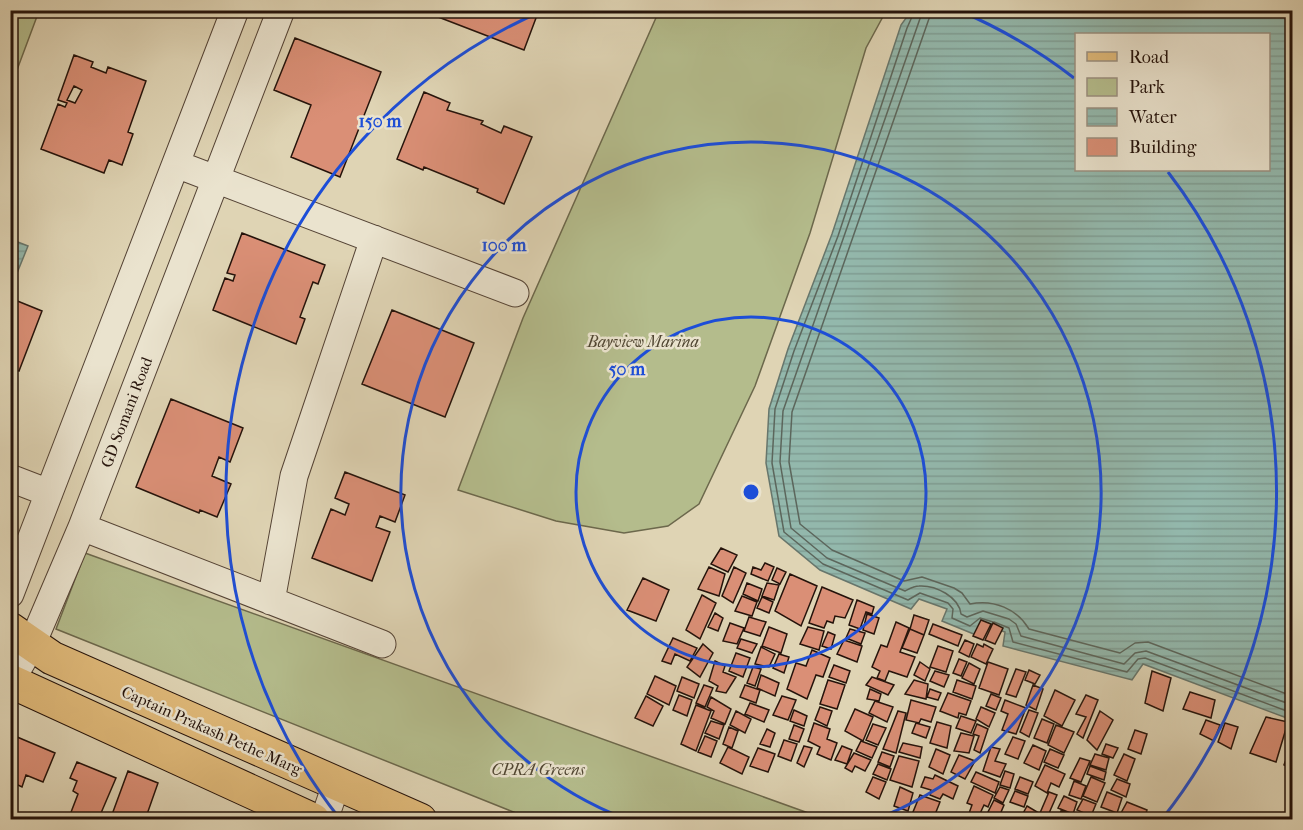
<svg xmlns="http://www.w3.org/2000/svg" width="1303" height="830" font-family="'IM FELL French Canon',serif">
  <defs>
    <pattern id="water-rules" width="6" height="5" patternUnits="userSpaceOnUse" patternTransform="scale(1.5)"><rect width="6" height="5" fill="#93b8ac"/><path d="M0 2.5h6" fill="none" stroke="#7f9d93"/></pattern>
  </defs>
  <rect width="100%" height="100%" fill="#dfd4b4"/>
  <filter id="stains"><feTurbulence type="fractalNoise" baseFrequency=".00333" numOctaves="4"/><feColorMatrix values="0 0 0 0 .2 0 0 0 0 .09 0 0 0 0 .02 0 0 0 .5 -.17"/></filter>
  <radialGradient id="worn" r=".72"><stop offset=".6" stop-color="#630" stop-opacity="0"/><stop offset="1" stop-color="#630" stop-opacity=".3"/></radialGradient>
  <!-- park -->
  <path fill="#b4bc8c" stroke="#6c684c" stroke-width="1.5" d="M 11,10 L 39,11 L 11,86 L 10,11 Z
    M 659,11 L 886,11 L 866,48 L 810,233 L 755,386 L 699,504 L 668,526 L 624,533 L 556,521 L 458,490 L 523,318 Z
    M 85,553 L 825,819 L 531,819 L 56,629 Z"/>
  <!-- water -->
  <path fill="url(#water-rules)" stroke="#67766c" stroke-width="1.5" fill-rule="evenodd" d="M 911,11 L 1292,11 L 1292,720 L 1143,664 L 1132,680 L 1003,646 L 1005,632 L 981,624 L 976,635 L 942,621 L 947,609 L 919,599 L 911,609 L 820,570 L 779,536 L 766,463 L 769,409 L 788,349 L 832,234 L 901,25 ZM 1076,34 L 1268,34 L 1268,170 L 1076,170 Z
    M 10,239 L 28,246 L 13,283 L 11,282 Z"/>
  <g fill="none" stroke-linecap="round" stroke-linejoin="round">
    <!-- shore -->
    <path stroke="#5c665c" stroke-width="1.5" d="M 915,10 L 907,28 L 838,236 L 794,351 L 775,409 L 772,463 L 784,532 L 823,564 L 908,600 L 920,593 L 948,603 L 953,609 L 952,618 L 970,626 L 980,618 L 993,622
      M 923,10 L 783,411 L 780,462 L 791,528 L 827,558 L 905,591 C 909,589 914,586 919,586 C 936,585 959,597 961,614 L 967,617 L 983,611 L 1009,619 L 1016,624 L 1021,636 L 1124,664 L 1135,653 L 1146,651 L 1292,705
      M 932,10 L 792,412 L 789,462 L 800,524 L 832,550 L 904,581 L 922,577 L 954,588 L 962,593 L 970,604 C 994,599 1017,609 1029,629 L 1120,653 L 1135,643 L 1148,642 L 1292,696
      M 994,622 L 1009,628 L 1013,642 L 1127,672 L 1138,659 L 1145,658 L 1292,713"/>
  </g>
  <!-- building -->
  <path fill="#da8f76" stroke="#25130b" stroke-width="1.5" fill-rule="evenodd" d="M 420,10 L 539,10 L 524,50 Z
    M 295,38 L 381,72 L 340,177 L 291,157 L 311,105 L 274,90 Z
    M 74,55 L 93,62 L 91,67 L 106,73 L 108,67 L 146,81 L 128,132 L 133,134 L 122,165 L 109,160 L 104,173 L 41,149 L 58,104 L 65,107 L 67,103 L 58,100 ZM 74,86 L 82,90 L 75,103 L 67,100 Z
    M 424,92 L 450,103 L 447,110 L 483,121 L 481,124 L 501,133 L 504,126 L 532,137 L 504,204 L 477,192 L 478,189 L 424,167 L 423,170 L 397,159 Z
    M 242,233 L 325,265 L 318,284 L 313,282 L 300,317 L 305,319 L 296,344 L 213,310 L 225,278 L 233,281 L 235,275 L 227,273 Z
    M 10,298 L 42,311 L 19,371 L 10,368 Z
    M 392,310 L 474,343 L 445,417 L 362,384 Z
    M 171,399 L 243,428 L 230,462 L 219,457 L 212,476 L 231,484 L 217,517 L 200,510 L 199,513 L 136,487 Z
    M 345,472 L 405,495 L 395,522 L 380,516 L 376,527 L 390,532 L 372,581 L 312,558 L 331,509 L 345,515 L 349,504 L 335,498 Z
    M 721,548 L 737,555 L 728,572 L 711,564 Z
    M 765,563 L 774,567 L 768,581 L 751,574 L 753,567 L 761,570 Z
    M 709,567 L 725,574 L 719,596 L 698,589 Z
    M 734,567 L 746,573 L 733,603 L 722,596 Z
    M 777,568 L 786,572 L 780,584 L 772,580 Z
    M 790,574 L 817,586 L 801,626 L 775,611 Z
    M 643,578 L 669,590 L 656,621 L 627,610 Z
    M 747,583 L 762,589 L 758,601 L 743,594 Z
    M 767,583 L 779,585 L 774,600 L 762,596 Z
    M 822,587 L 853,600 L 845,618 L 835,616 L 833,623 L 827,621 L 824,628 L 809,623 Z
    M 702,595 L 716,603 L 700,639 L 686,630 Z
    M 742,596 L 757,602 L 752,616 L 735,611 Z
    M 762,597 L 773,602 L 769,613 L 757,608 Z
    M 857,600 L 874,607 L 872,614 L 866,612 L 860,629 L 849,625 Z
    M 715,613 L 723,618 L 718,631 L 708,627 Z
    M 867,614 L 879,618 L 874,634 L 863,630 Z
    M 914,615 L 929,620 L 924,635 L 910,629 Z
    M 749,617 L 766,622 L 760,636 L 744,631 Z
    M 981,620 L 991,624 L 983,640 L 973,636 Z
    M 896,622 L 909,628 L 900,652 L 915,657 L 907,677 L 889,671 L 885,681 L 877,678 L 880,671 L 872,667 L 881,645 L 887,647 Z
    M 730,623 L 744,628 L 737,644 L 723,641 Z
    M 993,623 L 1003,628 L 995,644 L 985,640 Z
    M 933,624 L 962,635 L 958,646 L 929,634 Z
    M 769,627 L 787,634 L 781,653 L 762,646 Z
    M 808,627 L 824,631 L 819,650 L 800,644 Z
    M 850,629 L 865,633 L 861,644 L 846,638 Z
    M 910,629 L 924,635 L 917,653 L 902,648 Z
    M 828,632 L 835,635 L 831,649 L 822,646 Z
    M 673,638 L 697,648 L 690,661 L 675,654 L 671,664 L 662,661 Z
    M 741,639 L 757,644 L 752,653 L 737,648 Z
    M 844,640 L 862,646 L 857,662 L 837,654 Z
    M 965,640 L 974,644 L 969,657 L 959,652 Z
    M 703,644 L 713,653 L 700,677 L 687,667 Z
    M 977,644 L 983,647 L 984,644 L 993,649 L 986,664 L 971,657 Z
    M 938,646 L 953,651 L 946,672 L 930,667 Z
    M 761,647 L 775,654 L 769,667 L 755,664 Z
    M 812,650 L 830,658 L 823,677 L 816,675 L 807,699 L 787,689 L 796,663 L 806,666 Z
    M 736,653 L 750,658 L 743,677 L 729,671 Z
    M 779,654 L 789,657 L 784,673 L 773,668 Z
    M 959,659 L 967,662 L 961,676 L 953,673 Z
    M 715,661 L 725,666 L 723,672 L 736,677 L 726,693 L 716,691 L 718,686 L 709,681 Z
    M 920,662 L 930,669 L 925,681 L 914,675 Z
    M 988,662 L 1008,669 L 999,695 L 979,688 Z
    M 969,663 L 980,669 L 974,684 L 962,678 Z
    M 834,665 L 850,671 L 846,683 L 829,677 Z
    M 753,667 L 761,669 L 755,686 L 747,683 Z
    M 1016,669 L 1026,672 L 1016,697 L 1006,694 Z
    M 1029,670 L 1040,675 L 1035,684 L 1025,680 Z
    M 935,671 L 949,675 L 944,687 L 930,681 Z
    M 1152,671 L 1171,678 L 1163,711 L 1145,703 Z
    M 761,675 L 779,683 L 775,696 L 757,688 Z
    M 655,676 L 676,686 L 669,705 L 647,694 Z
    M 682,677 L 699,684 L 694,698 L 677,691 Z
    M 872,677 L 894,685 L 888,695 L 866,685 Z
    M 828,680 L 845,685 L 837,709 L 820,704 Z
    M 914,680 L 928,684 L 926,699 L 905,694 Z
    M 957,680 L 976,686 L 972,699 L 953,692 Z
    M 704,685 L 713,688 L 705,707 L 696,703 Z
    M 745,685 L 760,690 L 756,703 L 740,697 Z
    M 1033,685 L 1043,689 L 1036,710 L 1026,705 Z
    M 870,689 L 881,694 L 879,701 L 867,699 Z
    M 930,689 L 941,693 L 938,700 L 927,697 Z
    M 1055,690 L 1075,700 L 1062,726 L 1044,716 Z
    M 1190,692 L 1215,700 L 1211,718 L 1183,709 Z
    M 948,693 L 971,701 L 966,715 L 959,713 L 958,718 L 940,711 Z
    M 991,694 L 1001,698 L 996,710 L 986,706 Z
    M 679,695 L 692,700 L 687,716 L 673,710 Z
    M 1086,695 L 1098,700 L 1083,738 L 1077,734 L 1086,717 L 1076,714 Z
    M 646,696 L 663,706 L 653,726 L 635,718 Z
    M 782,696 L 796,700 L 788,720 L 773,715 Z
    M 711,697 L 731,709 L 725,724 L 711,718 L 714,711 L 707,707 Z
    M 911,700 L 936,707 L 931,722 L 921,719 L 919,723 L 906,720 Z
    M 1005,700 L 1026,708 L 1016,734 L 1002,730 L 1008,714 L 1001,711 Z
    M 875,701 L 893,707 L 887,722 L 869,713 Z
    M 750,703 L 769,710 L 764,722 L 745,714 Z
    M 696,705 L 711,711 L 696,751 L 681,744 Z
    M 820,707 L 832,711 L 827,726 L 815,720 Z
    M 981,707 L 995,713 L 989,727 L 976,719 Z
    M 855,709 L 873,717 L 863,741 L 845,731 Z
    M 794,710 L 807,716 L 804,726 L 790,721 Z
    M 1029,710 L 1038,713 L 1029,737 L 1020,732 Z
    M 736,711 L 751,719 L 745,733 L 730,725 Z
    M 898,711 L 906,713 L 896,753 L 883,749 Z
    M 1100,711 L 1113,720 L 1097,750 L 1087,740 Z
    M 961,716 L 976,721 L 971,733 L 956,728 Z
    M 1266,717 L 1288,722 L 1276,762 L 1250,753 Z
    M 1042,719 L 1054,724 L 1047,743 L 1034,738 Z
    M 1206,720 L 1220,725 L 1214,741 L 1200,734 Z
    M 711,721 L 724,725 L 719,739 L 705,733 Z
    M 937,722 L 951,726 L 947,748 L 930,743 Z
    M 814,723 L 830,729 L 827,739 L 837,743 L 831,760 L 817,754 L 820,747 L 808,741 Z
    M 916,723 L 930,727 L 926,738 L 912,733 Z
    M 1225,723 L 1238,727 L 1231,749 L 1218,742 Z
    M 873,724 L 886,728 L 878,745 L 866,740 Z
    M 977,724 L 988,729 L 980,753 L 974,750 L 979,736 L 973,734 Z
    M 794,725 L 804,729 L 799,742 L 789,739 Z
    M 1056,725 L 1074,732 L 1064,753 L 1048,745 Z
    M 729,727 L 738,731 L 732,748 L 723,744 Z
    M 767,729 L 775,733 L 770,747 L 760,744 Z
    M 1135,730 L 1147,734 L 1141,754 L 1128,749 Z
    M 961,733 L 974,736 L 969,753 L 954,751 Z
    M 10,734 L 55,753 L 43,782 L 26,775 L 22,787 L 16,784 L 10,798 Z
    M 705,736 L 717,741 L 711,757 L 698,752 Z
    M 1013,737 L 1025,741 L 1018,759 L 1005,754 Z
    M 784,740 L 797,744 L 791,761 L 778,756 Z
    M 861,741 L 877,747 L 872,758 L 856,751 Z
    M 903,743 L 922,747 L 920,758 L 899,752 Z
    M 1292,743 L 1292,769 L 1284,765 Z
    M 1106,744 L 1118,748 L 1113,758 L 1102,754 Z
    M 1033,745 L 1046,751 L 1039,770 L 1024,763 Z
    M 804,746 L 812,748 L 804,767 L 797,763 Z
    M 842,746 L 852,750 L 847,764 L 835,760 Z
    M 728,747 L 749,757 L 742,774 L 720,763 Z
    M 991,747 L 1000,749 L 995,761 L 1006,764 L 1000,777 L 983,771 Z
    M 758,748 L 775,754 L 768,772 L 750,766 Z
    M 936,749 L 950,755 L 943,774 L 929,767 Z
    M 1050,749 L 1064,755 L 1058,768 L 1044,762 Z
    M 882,752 L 894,756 L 890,767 L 878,762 Z
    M 854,753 L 871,760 L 865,771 L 855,766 L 852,772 L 845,768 Z
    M 1095,754 L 1109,758 L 1106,770 L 1090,765 Z
    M 1124,754 L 1135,759 L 1127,781 L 1114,775 Z
    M 959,755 L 975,761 L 965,779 L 951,772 Z
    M 899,756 L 919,761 L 912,787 L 890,780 Z
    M 1080,758 L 1090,761 L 1081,782 L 1070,778 Z
    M 77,762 L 116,778 L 98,820 L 68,820 L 78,794 L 73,791 L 77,781 L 70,778 Z
    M 878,764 L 891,769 L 887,780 L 873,774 Z
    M 1045,765 L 1065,774 L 1059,787 L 1051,783 L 1047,793 L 1035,786 Z
    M 1090,766 L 1106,772 L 1104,780 L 1087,774 Z
    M 128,771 L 158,783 L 145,820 L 110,820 Z
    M 1005,771 L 1014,774 L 1010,788 L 1000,785 Z
    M 976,772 L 999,782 L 995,793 L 971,782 Z
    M 935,775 L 958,786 L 953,799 L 943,794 L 940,799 L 930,795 L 931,790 L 921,787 L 925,777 L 933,779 Z
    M 873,777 L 886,782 L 879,799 L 866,792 Z
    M 1020,777 L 1033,782 L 1028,794 L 1015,789 Z
    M 1091,777 L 1105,783 L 1097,802 L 1083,796 Z
    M 1117,779 L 1130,784 L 1126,797 L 1111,790 Z
    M 1074,781 L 1086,786 L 1081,799 L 1069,795 Z
    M 974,786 L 993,795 L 988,807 L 984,805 L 977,820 L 968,816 L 972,805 L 967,803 Z
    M 900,787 L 913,793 L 908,811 L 894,806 Z
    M 1000,787 L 1009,790 L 1003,803 L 994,798 Z
    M 1015,791 L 1028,796 L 1024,807 L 1010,802 Z
    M 1049,792 L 1057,795 L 1046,820 L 1037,820 Z
    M 1107,792 L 1122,798 L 1117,813 L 1101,807 Z
    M 920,795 L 940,802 L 936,812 L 944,815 L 942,820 L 928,820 L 913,812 Z
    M 1064,796 L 1077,802 L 1073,814 L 1058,808 Z
    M 1083,799 L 1096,804 L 1091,816 L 1077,810 Z
    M 994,800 L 1004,805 L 998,819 L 987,814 Z
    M 1127,802 L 1147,810 L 1144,820 L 1127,820 L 1128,815 L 1121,813 Z
    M 1027,806 L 1039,813 L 1036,820 L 1020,819 Z
    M 1061,811 L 1074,816 L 1072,820 L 1057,820 Z
    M 1078,813 L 1090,818 L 1090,820 L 1075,820 Z"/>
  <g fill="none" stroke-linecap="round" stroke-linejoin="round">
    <!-- minor casing -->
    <g stroke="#544335" stroke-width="29">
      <path id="minor" d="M 176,164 L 515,293
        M 10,478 L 49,493
        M 82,527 L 382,644
        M 10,594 L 235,10
        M 271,601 L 294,476 L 374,239
        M 10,682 L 32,644 L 82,527 L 281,10
        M 324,820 L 336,785"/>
    </g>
    <!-- major casing -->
    <g stroke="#25130b" stroke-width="35">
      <path id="major" d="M 10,629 L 52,658 L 420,820
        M 10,681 L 313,820"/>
    </g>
    <!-- minor -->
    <use href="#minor" stroke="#eae3ce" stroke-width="27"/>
    <!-- major -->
    <use href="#major" stroke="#e0ba7a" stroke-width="33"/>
  </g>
  <!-- distance rings -->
  <g fill="none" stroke="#1d4ed8" stroke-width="3">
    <circle cx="751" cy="492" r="175"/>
    <path d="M626 819A350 350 0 1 1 876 819"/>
    <path d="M340 819A525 525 0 0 1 542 11M960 11A525 525 0 0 1 1074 78M1168 172A525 525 0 0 1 1162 819"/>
  </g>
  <g text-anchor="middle" stroke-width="5" stroke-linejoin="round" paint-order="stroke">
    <!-- park labels -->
    <g font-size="16" font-style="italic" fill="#504632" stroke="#eae3ce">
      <text x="643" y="347">Bayview Marina</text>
      <text x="538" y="775">CPRA Greens</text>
    </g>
    <!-- street labels -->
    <g font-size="16" fill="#25130b" stroke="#eae3ce">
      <text transform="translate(126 412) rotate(-69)" y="6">GD Somani Road</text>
      <text transform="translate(212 730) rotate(24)" y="6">Captain Prakash Pethe Marg</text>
    </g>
  </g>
  <circle cx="751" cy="492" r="9" fill="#1d4ed8" stroke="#eae3ce" stroke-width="3"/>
  <g font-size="18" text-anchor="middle" font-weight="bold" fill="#1d4ed8" stroke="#eae3ce" stroke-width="5" stroke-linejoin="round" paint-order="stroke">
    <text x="380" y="127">150 m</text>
    <text x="504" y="251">100 m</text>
    <text x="627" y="375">50 m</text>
  </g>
  <!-- margin -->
  <rect width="1303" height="830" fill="none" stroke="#dfd4b4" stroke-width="36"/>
  <rect x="12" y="12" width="1279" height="806" fill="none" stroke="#25130b" stroke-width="3"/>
  <rect x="18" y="18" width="1267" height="794" fill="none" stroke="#25130b" stroke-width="1.5"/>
  <!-- legend -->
  <rect x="1075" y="33" width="195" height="138" fill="#eae3ce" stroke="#9b9080" stroke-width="1.5"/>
  <rect x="1087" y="52" width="30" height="9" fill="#e0ba7a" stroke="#9b9080" stroke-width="1.5"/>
  <text x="1129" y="63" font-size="18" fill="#25130b">Road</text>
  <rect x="1087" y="78" width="30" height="18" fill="#b4bc8c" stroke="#9b9080" stroke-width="1.5"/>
  <text x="1129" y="93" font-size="18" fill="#25130b">Park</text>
  <rect x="1087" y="108" width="30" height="18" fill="url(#water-rules)" stroke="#9b9080" stroke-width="1.5"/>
  <text x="1129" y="123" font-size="18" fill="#25130b">Water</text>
  <rect x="1087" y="138" width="30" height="18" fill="#da8f76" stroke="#9b9080" stroke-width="1.5"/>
  <text x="1129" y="153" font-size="18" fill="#25130b">Building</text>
  <rect width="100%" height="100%" filter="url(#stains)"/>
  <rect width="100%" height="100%" fill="url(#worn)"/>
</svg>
